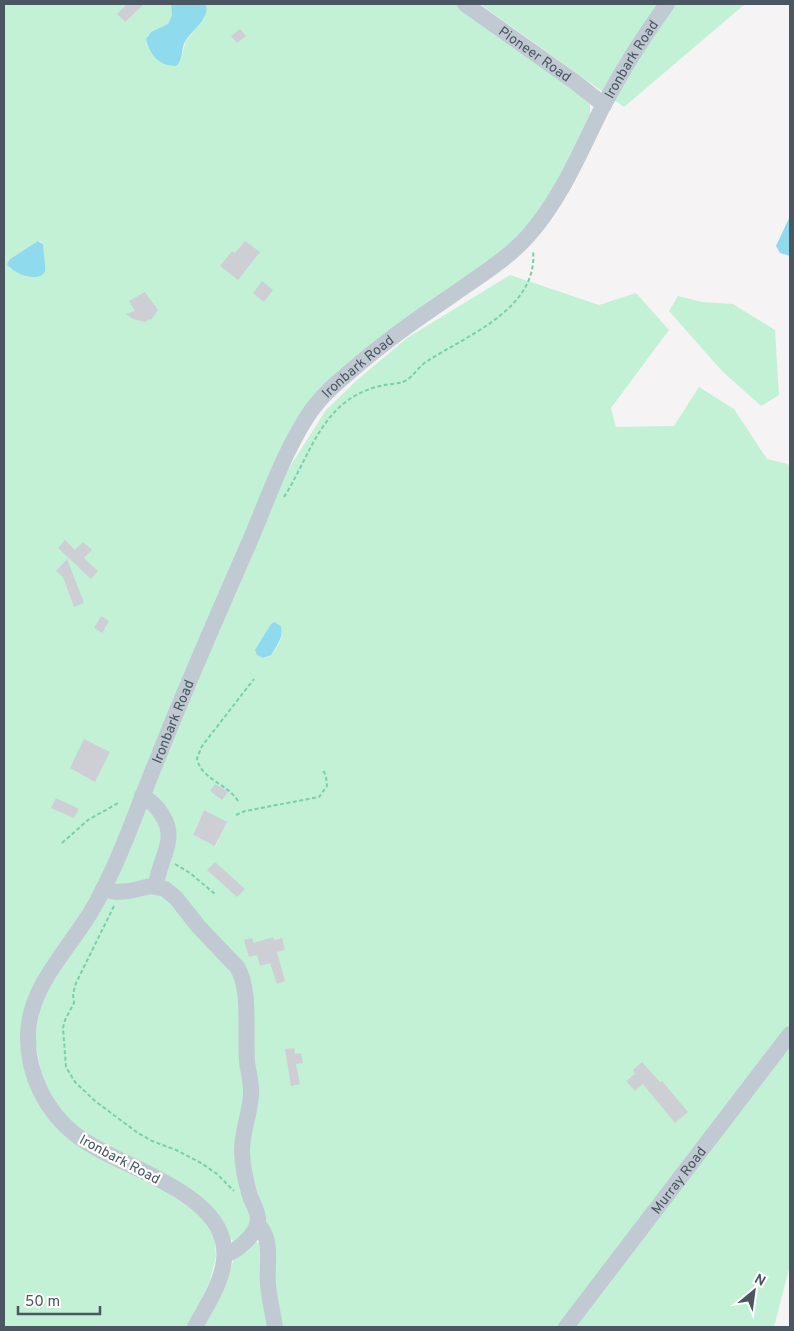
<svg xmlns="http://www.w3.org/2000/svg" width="794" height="1331" font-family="Overpass,sans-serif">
  <rect width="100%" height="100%" fill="#f5f3f3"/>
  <!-- green -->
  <path fill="#c3f1d5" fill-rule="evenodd" d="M 4,4 L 171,4 L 172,15 L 168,24 L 147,36 L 160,62 L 172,66 L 180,61 L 186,41 L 205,17 L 206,4 L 457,4 L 546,67 L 590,104 L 590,119 L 548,198 L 528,225 L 508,247 L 321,389 L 96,891 L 37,981 L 34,1094 L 154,1184 L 201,1215 L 215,1240 L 216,1256 L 210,1281 L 188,1327 L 4,1327 ZM 38,241 L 42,242 L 45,269 L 21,274 L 10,269 L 7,264 L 10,259 Z
    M 480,4 L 745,4 L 624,107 Z
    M 510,275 L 599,305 L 636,293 L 669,330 L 611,408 L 616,427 L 674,426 L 699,387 L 734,409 L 767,459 L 788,464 L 790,469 L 790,1025 L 560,1327 L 278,1327 L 245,1161 L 245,978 L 161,876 L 168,855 L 152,790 L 284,476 L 326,410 L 357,380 L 407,338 ZM 272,623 L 281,626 C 285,637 274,657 263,658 L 255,651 ZM 204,810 L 219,839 L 216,846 L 193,835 Z
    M 678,296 L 702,302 L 733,304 L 775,330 L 779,395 L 761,406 L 722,371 L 669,311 Z
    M 145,807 L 164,823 L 153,877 L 139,886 L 112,884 Z
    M 156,889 L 236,968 L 249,1089 L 242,1128 L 253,1224 L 234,1242 L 228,1236 L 223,1224 L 83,1133 L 56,1105 L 42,1078 L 35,1039 L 41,1001 L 108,896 Z
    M 790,1042 L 790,1265 L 774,1327 L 572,1327 Z
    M 256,1241 L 261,1245 L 272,1327 L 202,1327 L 230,1271 L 234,1258 Z"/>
  <!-- water -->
  <path fill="#90daee" d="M 171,4 L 206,4 C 210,21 190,30 184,44 C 181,52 183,60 176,66 C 158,66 150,54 146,39 L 151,32 L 168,24 L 172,15 Z
    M 790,216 L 790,256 L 780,253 L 776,246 Z
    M 38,241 L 43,244 C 43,250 46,266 45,271 C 40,284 11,273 7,264 L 10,259 Z
    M 274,622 L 281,626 C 284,636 277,646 271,655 L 263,658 L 257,655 L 255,650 L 271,624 Z"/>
  <!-- building -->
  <path fill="#cdcfd5" d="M 127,4 L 144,4 L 125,22 L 117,14 Z
    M 240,29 L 246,36 L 237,43 L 231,36 Z
    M 245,241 L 260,252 L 238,280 L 220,266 L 232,251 L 235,253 Z
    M 262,281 L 273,290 L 264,302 L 253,293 Z
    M 145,292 L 158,310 L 151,320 L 150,319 L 145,322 L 133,319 L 126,314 L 135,311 L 129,301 Z
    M 65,540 L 75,550 L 83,542 L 92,550 L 84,558 L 98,571 L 91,579 L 58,548 Z
    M 67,559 L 84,603 L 74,607 L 63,577 L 56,571 Z
    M 101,616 L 109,621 L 102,633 L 94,628 Z
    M 84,739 L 110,752 L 95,782 L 70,768 Z
    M 215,784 L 228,792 L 222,800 L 210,791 Z
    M 56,798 L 79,809 L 74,818 L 51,808 Z
    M 204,810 L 227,822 L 215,846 L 193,835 Z
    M 215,862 L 245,889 L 237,897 L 207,870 Z
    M 273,937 L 274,940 L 282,938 L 285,950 L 277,952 L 285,981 L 277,984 L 270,963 L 260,966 L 257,955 L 249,957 L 244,940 L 252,938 L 254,943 Z
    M 294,1048 L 295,1054 L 301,1053 L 303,1063 L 296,1064 L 300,1084 L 291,1086 L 285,1049 Z
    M 642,1062 L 660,1082 L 662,1081 L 688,1112 L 675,1123 L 643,1084 L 635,1091 L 626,1081 L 635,1074 L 633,1070 Z"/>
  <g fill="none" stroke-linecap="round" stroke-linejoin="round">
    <!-- path -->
    <path stroke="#7ad0a6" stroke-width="2" stroke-dasharray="4 2.5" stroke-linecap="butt" d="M 284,497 C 304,466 314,429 343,404 C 354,395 367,389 380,386 C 388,384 396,384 403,382 C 413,378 419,365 429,360 C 468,335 539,308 533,250
      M 238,801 C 228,784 200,779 197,758 L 202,746 L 254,679
      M 236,815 L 245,811 L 319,797 L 327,786 L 326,776 L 323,770
      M 62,843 L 88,820 L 120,802
      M 175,864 L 190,873 L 215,894
      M 114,906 L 76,983 L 73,994 L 74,1003 L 65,1020 L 63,1028 L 66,1067 L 75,1082 L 95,1101 L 138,1133 L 152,1141 L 176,1150 L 201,1163 L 217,1174 L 234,1191"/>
    <!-- minor -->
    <g stroke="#c1cad2" stroke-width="16">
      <path id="s1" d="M 465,4 L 575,82 L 604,105"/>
      <path d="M 142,796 C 151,801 157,806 162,815 C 179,840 158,860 156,886"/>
      <path d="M 103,889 L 116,892 L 129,891 L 151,886 L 165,889 L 176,898 L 198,926 L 237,967 C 251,988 245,1035 247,1061 C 248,1072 252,1083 251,1095 C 250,1114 242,1131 242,1151 C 242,1166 246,1182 250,1196 C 253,1204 259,1213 258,1221 C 256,1235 237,1251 225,1255"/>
      <path d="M 257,1224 C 274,1238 266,1266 268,1284 C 269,1299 273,1313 275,1327"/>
      <path id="s2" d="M 195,1327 C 206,1306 222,1283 224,1260 C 232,1192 119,1169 76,1135 C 46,1112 27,1074 28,1035 C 29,992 59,960 81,927 C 94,909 104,889 113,869 C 130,832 143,793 159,755 C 187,684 218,614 249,543 C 267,501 282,456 307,417 C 319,398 335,384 352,370 C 387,339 426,313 464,287 C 487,271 510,256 528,236 C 561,199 580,152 602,108 C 621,72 643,37 667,4"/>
      <path id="s3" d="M 566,1327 L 790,1034"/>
    </g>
  </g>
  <g text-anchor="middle" stroke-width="4.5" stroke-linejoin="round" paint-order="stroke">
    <!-- street labels -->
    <g font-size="14" fill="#4a5661" stroke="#fff">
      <text dy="5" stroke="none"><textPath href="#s1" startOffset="86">Pioneer Road</textPath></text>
      <text dy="5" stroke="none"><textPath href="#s2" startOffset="1566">Ironbark Road</textPath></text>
      <text dy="5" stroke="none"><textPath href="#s2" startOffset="1146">Ironbark Road</textPath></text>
      <text dy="5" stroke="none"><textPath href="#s2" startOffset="741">Ironbark Road</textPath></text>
      <text transform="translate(120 1159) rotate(28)" y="5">Ironbark Road</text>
      <text dy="5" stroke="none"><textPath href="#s3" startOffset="185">Murray Road</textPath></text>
    </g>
  </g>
  <!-- border -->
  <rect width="794" height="1331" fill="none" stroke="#4a5661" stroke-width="10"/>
  <!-- north arrow -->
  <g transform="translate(754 1291) rotate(29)" stroke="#ffffff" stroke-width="4" paint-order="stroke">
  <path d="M0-4L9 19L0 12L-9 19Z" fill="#4a5661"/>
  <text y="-8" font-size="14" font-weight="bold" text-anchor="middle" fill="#4a5661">N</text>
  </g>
  <!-- scale -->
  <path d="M18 1306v8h82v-8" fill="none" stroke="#4a5661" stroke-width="2.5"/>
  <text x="25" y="1306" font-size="15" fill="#4a5661" stroke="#ffffff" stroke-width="4" paint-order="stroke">50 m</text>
</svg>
